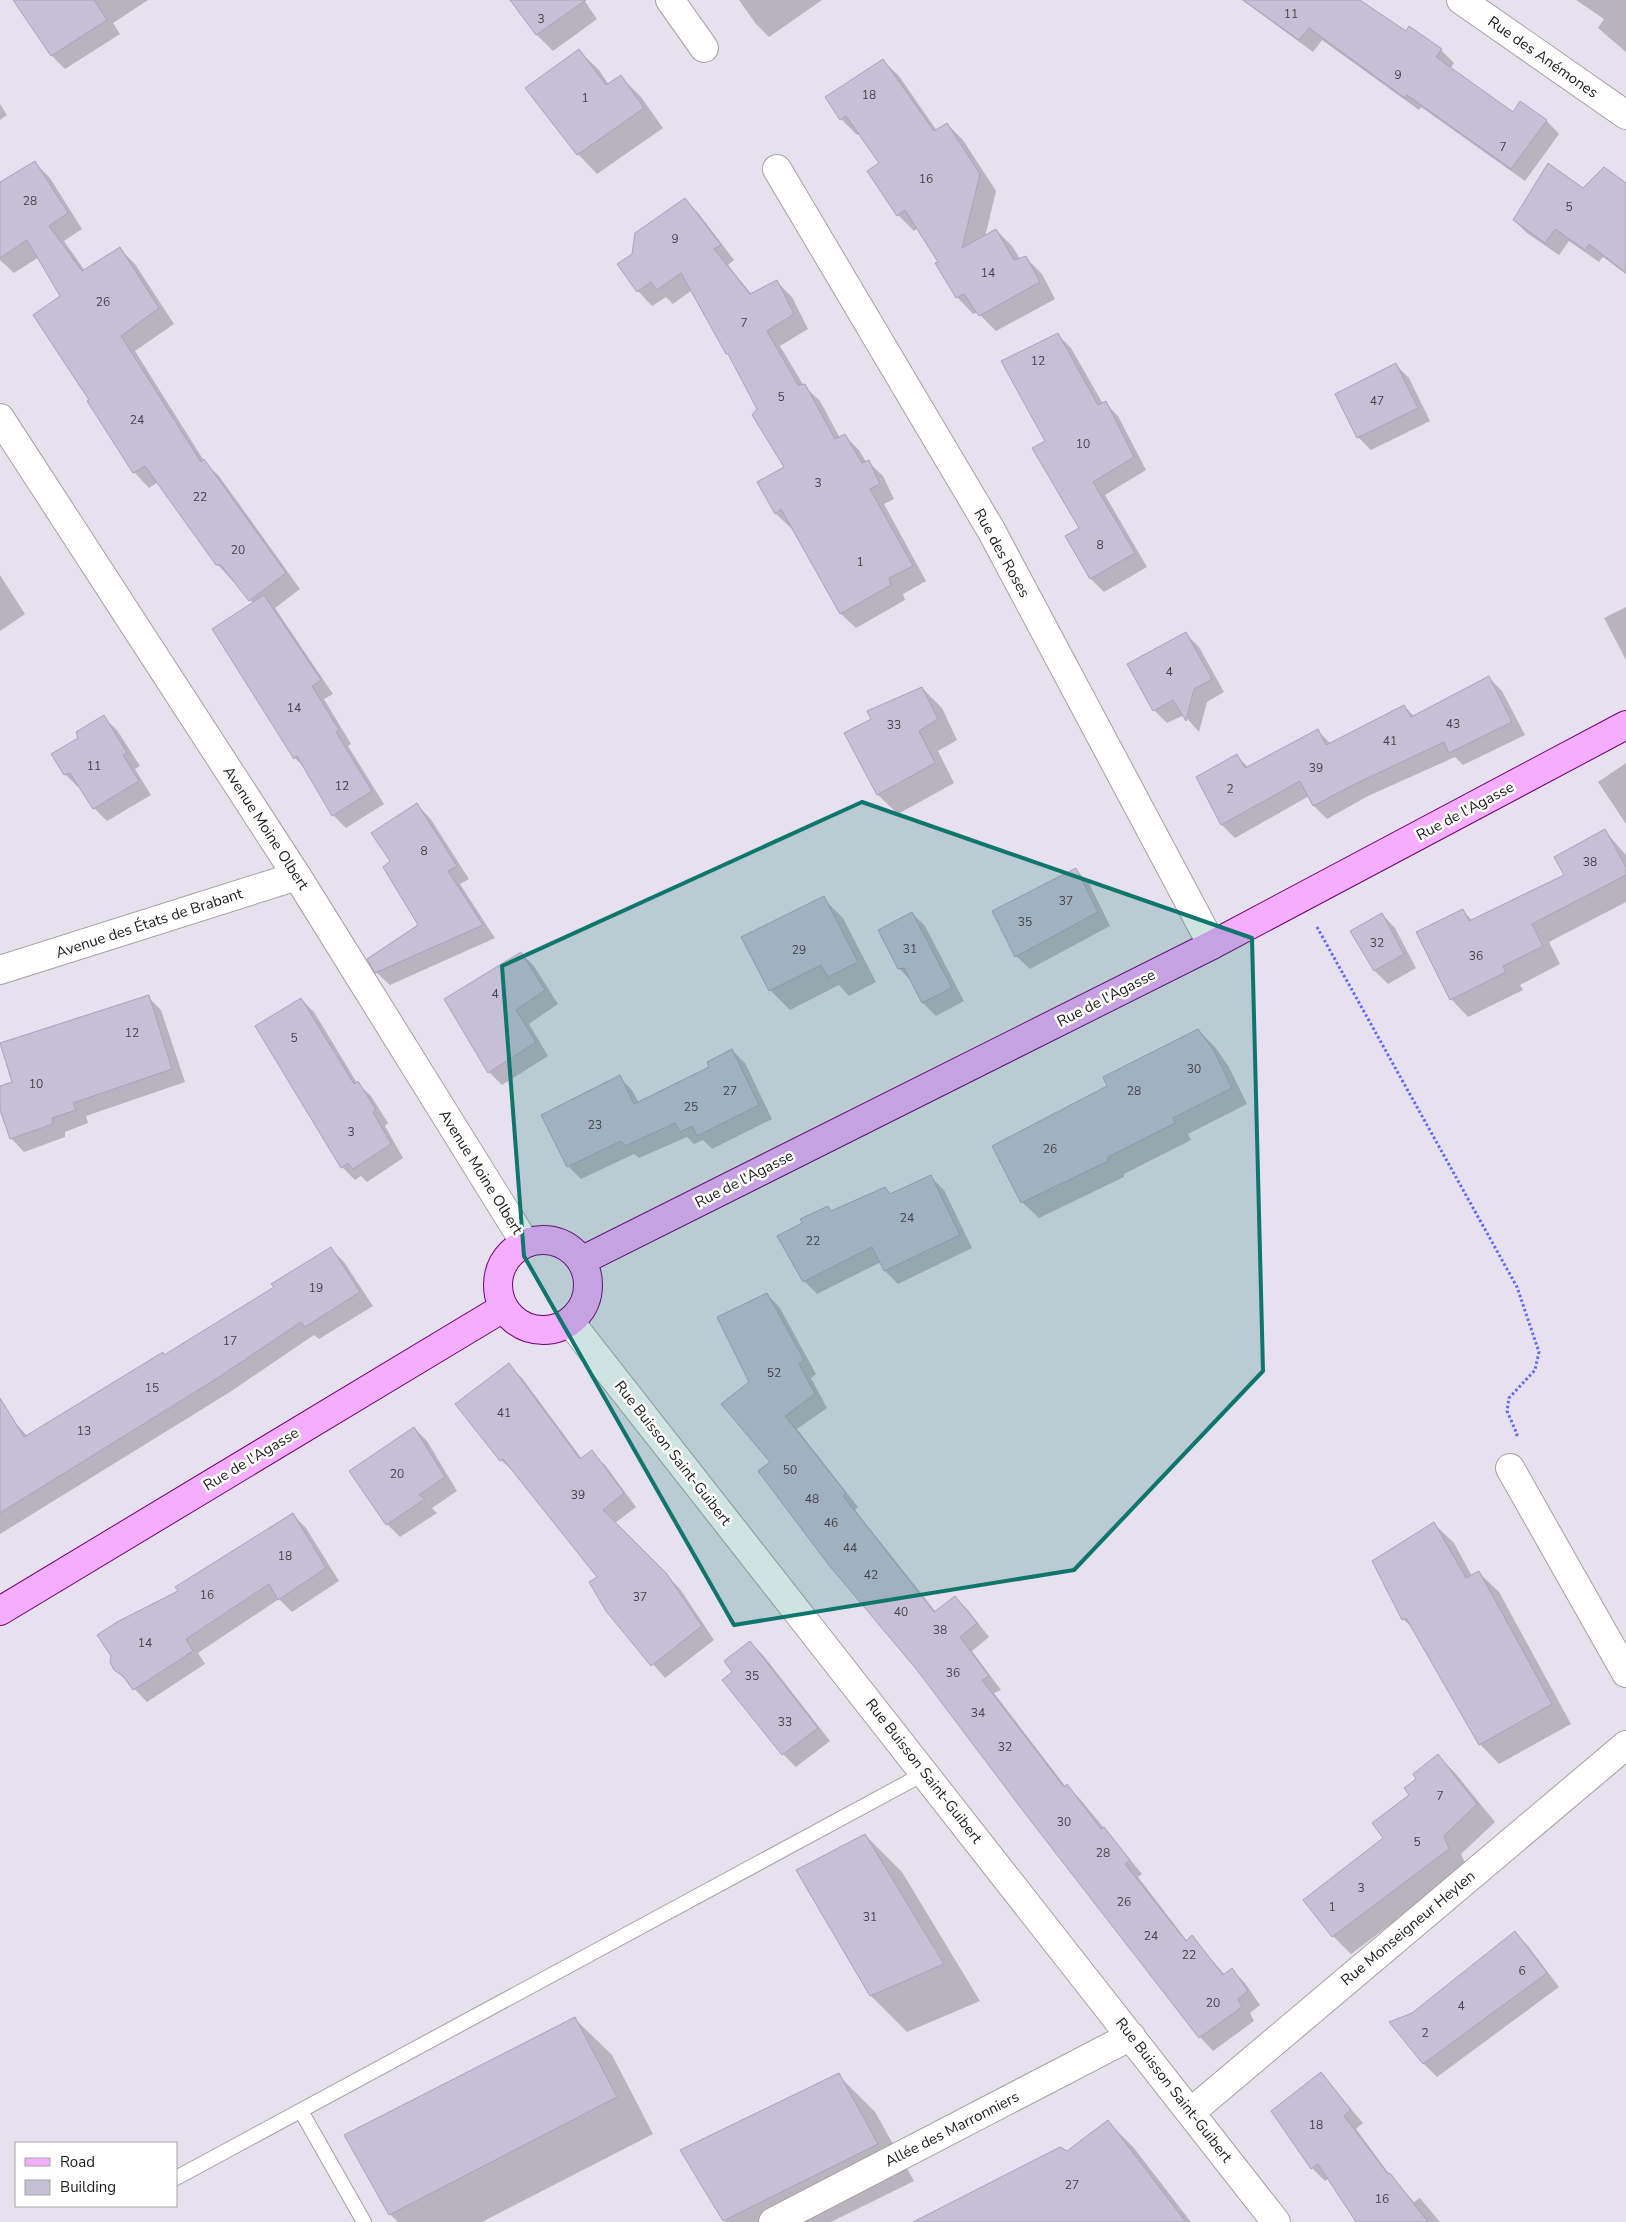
<svg xmlns="http://www.w3.org/2000/svg" width="1626" height="2222" font-family="'Nunito Sans',sans-serif">
  <rect width="100%" height="100%" fill="#e7e0ee"/>
  <!-- shadow -->
  <path fill="#0003" d="M 14,0 L 148,0 L 113,23 L 120,34 L 65,69 L 52,56 Z
    M 512,0 L 584,0 L 597,19 L 553,51 L 537,35 Z
    M 739,0 L 822,0 L 769,37 L 756,24 Z
    M 1242,0 L 1345,0 L 1406,32 L 1410,28 L 1441,50 L 1454,63 L 1450,69 L 1514,114 L 1546,120 L 1559,134 L 1525,181 L 1421,107 L 1419,110 L 1322,40 L 1313,52 Z
    M 1576,0 L 1626,0 L 1626,52 L 1598,28 L 1604,19 Z
    M 579,51 L 599,70 L 609,85 L 621,77 L 641,97 L 663,128 L 597,174 L 578,154 Z
    M 882,60 L 899,76 L 937,131 L 947,124 L 963,140 L 996,191 L 985,237 L 996,230 L 1012,246 L 1020,259 L 1025,257 L 1042,274 L 1055,299 L 996,331 L 977,312 L 973,314 L 957,297 L 940,262 L 918,228 L 914,231 L 898,215 L 881,164 L 860,134 L 857,135 L 841,119 Z
    M 0,104 L 7,115 L 0,120 Z
    M 35,163 L 50,178 L 82,229 L 64,241 L 85,271 L 120,249 L 135,264 L 174,324 L 135,351 L 206,464 L 219,476 L 300,589 L 275,608 L 333,694 L 324,699 L 351,744 L 348,746 L 384,804 L 346,828 L 333,815 L 306,769 L 295,758 L 253,603 L 217,564 L 158,482 L 149,488 L 134,472 L 90,400 L 62,297 L 39,257 L 14,273 L 0,260 L 0,190 Z
    M 1626,184 L 1626,274 L 1603,257 L 1599,262 L 1569,241 L 1559,255 L 1527,233 L 1514,220 L 1583,190 Z
    M 685,199 L 699,214 L 734,260 L 728,265 L 752,295 L 777,282 L 792,297 L 808,329 L 780,346 L 804,386 L 820,401 L 840,438 L 844,435 L 859,450 L 866,462 L 868,462 L 883,476 L 894,499 L 884,504 L 926,581 L 903,594 L 905,600 L 856,628 L 841,614 L 792,527 L 791,528 L 776,514 L 758,483 L 786,468 L 731,357 L 692,290 L 673,304 L 666,297 L 652,306 L 638,291 L 633,255 Z
    M 1058,335 L 1071,348 L 1103,404 L 1105,403 L 1118,416 L 1146,470 L 1105,495 L 1147,567 L 1104,592 L 1090,578 L 1081,529 L 1046,441 Z
    M 1396,365 L 1409,378 L 1430,421 L 1371,450 L 1358,437 Z
    M 0,575 L 25,614 L 0,631 Z
    M 1626,607 L 1626,660 L 1604,618 Z
    M 1186,634 L 1199,647 L 1224,692 L 1207,702 L 1199,732 L 1184,715 L 1167,723 L 1154,710 Z
    M 1489,678 L 1502,691 L 1525,735 L 1463,765 L 1455,757 L 1368,796 L 1327,819 L 1314,806 L 1309,796 L 1235,838 L 1222,825 L 1197,778 L 1237,756 L 1249,768 L 1318,731 L 1331,744 L 1404,706 L 1415,717 Z
    M 922,688 L 942,708 L 957,740 L 938,751 L 954,783 L 898,814 L 878,795 L 846,734 L 873,720 Z
    M 103,717 L 117,730 L 140,766 L 135,769 L 151,795 L 107,821 L 94,808 L 80,787 L 78,787 L 65,774 Z
    M 1626,763 L 1626,824 L 1598,782 Z
    M 417,805 L 430,818 L 469,879 L 460,884 L 495,938 L 390,985 L 376,972 L 420,925 L 391,861 Z
    M 1605,831 L 1626,855 L 1626,902 L 1549,942 L 1560,964 L 1520,985 L 1523,990 L 1468,1017 L 1451,999 L 1463,911 L 1472,920 L 1566,876 Z
    M 1076,870 L 1089,883 L 1110,926 L 1030,969 L 1016,956 Z
    M 823,898 L 843,918 L 876,982 L 849,996 L 839,985 L 790,1010 L 770,990 Z
    M 912,913 L 925,926 L 964,1001 L 936,1016 L 923,1003 L 912,982 L 899,968 Z
    M 1382,914 L 1395,928 L 1416,968 L 1388,984 L 1375,971 Z
    M 521,953 L 534,966 L 558,1004 L 529,1024 L 548,1056 L 502,1085 L 489,1072 Z
    M 148,997 L 161,1010 L 185,1082 L 86,1116 L 88,1123 L 65,1132 L 65,1137 L 24,1152 L 11,1138 L 0,1106 L 0,1087 L 14,1083 Z
    M 301,999 L 314,1012 L 357,1083 L 371,1096 L 388,1123 L 385,1126 L 403,1158 L 367,1182 L 361,1176 L 355,1180 L 342,1167 Z
    M 1198,1030 L 1215,1047 L 1229,1067 L 1247,1104 L 1188,1134 L 1191,1140 L 1124,1174 L 1124,1177 L 1039,1218 L 1022,1202 L 1109,1087 Z
    M 732,1050 L 745,1063 L 772,1119 L 712,1149 L 703,1140 L 694,1144 L 687,1137 L 639,1158 L 634,1154 L 581,1179 L 568,1166 L 619,1077 L 632,1090 L 639,1103 L 711,1068 Z
    M 931,1177 L 944,1190 L 972,1248 L 898,1284 L 885,1271 L 881,1262 L 817,1294 L 804,1281 L 828,1208 L 832,1212 L 885,1188 L 892,1195 Z
    M 331,1249 L 344,1262 L 373,1306 L 319,1339 L 314,1335 L 230,1392 L 0,1534 L 0,1428 L 13,1420 L 28,1437 L 162,1353 L 165,1356 L 275,1287 Z
    M 767,1294 L 780,1308 L 816,1374 L 811,1378 L 827,1408 L 797,1429 L 858,1507 L 855,1510 L 936,1612 L 955,1597 L 968,1610 L 989,1637 L 972,1651 L 1001,1690 L 994,1693 L 1066,1787 L 1067,1786 L 1080,1799 L 1142,1874 L 1138,1877 L 1187,1941 L 1192,1937 L 1225,1975 L 1232,1970 L 1245,1983 L 1260,2005 L 1250,2013 L 1254,2021 L 1213,2051 L 1200,2037 L 1028,1815 L 772,1462 L 750,1382 Z
    M 508,1365 L 522,1378 L 582,1459 L 591,1452 L 605,1465 L 636,1507 L 615,1523 L 680,1589 L 714,1640 L 665,1678 L 607,1611 L 599,1577 L 515,1473 L 501,1460 L 457,1404 Z
    M 414,1428 L 427,1441 L 457,1491 L 432,1508 L 437,1513 L 400,1537 L 387,1524 Z
    M 293,1515 L 306,1528 L 339,1581 L 292,1612 L 279,1599 L 198,1653 L 205,1664 L 147,1702 L 115,1669 L 180,1592 Z
    M 1434,1524 L 1454,1543 L 1472,1576 L 1479,1573 L 1499,1592 L 1571,1724 L 1499,1764 L 1480,1744 L 1415,1630 L 1403,1619 Z
    M 750,1642 L 763,1655 L 830,1741 L 796,1767 L 783,1754 L 724,1680 L 733,1672 Z
    M 1438,1756 L 1456,1774 L 1495,1822 L 1461,1854 L 1467,1867 L 1351,1954 L 1333,1936 L 1417,1779 Z
    M 865,1835 L 902,1872 L 980,2001 L 907,2032 L 871,1996 Z
    M 1515,1933 L 1528,1946 L 1559,1987 L 1437,2077 L 1424,2064 L 1412,2014 Z
    M 575,2019 L 612,2055 L 653,2134 L 482,2222 L 398,2222 L 390,2214 Z
    M 1321,2074 L 1363,2123 L 1356,2129 L 1390,2175 L 1414,2202 L 1420,2198 L 1440,2222 L 1358,2222 L 1329,2178 L 1325,2181 L 1312,2168 Z
    M 838,2075 L 875,2112 L 914,2181 L 831,2222 L 726,2222 L 724,2220 Z
    M 1108,2122 L 1134,2148 L 1191,2222 L 923,2222 L 1067,2153 Z"/>
  <!-- building -->
  <path fill="#c5c0d5" stroke="#aaa1c1" d="M 13,0 L 94,0 L 107,20 L 51,56 Z
    M 510,0 L 586,0 L 536,35 Z
    M 1243,0 L 1360,0 L 1406,31 L 1409,26 L 1442,49 L 1436,57 L 1513,112 L 1520,101 L 1547,120 L 1511,169 L 1407,95 L 1405,98 L 1309,28 L 1299,40 Z
    M 579,49 L 606,85 L 621,75 L 644,108 L 577,155 L 525,88 Z
    M 883,59 L 934,131 L 947,123 L 980,174 L 962,248 L 996,229 L 1014,260 L 1026,256 L 1040,282 L 979,316 L 964,294 L 956,298 L 935,263 L 938,262 L 905,210 L 897,216 L 867,171 L 879,163 L 846,116 L 840,120 L 825,97 Z
    M 35,161 L 68,213 L 49,226 L 82,271 L 120,247 L 159,308 L 121,336 L 201,462 L 204,459 L 286,573 L 249,601 L 221,565 L 216,565 L 145,466 L 133,473 L 87,401 L 89,400 L 33,315 L 60,296 L 27,240 L 0,258 L 0,182 Z
    M 1548,163 L 1583,188 L 1604,167 L 1626,183 L 1626,273 L 1589,244 L 1585,250 L 1555,229 L 1545,243 L 1513,220 Z
    M 685,198 L 721,245 L 714,249 L 750,294 L 777,280 L 794,314 L 767,331 L 798,385 L 805,384 L 835,439 L 845,434 L 862,463 L 869,460 L 880,484 L 870,489 L 913,566 L 889,578 L 891,585 L 840,614 L 781,509 L 775,514 L 757,482 L 784,467 L 752,415 L 757,409 L 728,354 L 726,354 L 681,273 L 657,290 L 651,282 L 637,292 L 617,264 L 632,254 L 635,233 Z
    M 1058,333 L 1098,405 L 1106,401 L 1134,457 L 1093,482 L 1135,553 L 1090,579 L 1065,536 L 1079,528 L 1032,448 L 1045,441 L 1001,361 Z
    M 1396,363 L 1418,408 L 1357,438 L 1335,394 Z
    M 264,595 L 321,680 L 312,686 L 339,730 L 336,732 L 372,791 L 332,816 L 297,756 L 294,759 L 212,629 Z
    M 1186,632 L 1212,679 L 1194,689 L 1186,721 L 1173,700 L 1153,711 L 1127,664 Z
    M 1489,676 L 1512,722 L 1449,753 L 1444,742 L 1355,784 L 1313,806 L 1300,781 L 1221,825 L 1196,777 L 1237,754 L 1245,768 L 1318,729 L 1326,745 L 1404,705 L 1411,717 Z
    M 922,687 L 938,719 L 919,731 L 935,763 L 877,795 L 844,733 L 871,719 L 867,711 Z
    M 104,715 L 127,753 L 123,755 L 139,781 L 93,809 L 70,773 L 64,775 L 51,754 L 78,738 L 76,732 Z
    M 417,803 L 457,866 L 448,871 L 483,925 L 375,973 L 367,959 L 418,925 L 383,867 L 390,861 L 371,833 Z
    M 1605,829 L 1626,867 L 1626,875 L 1532,924 L 1543,946 L 1503,966 L 1506,972 L 1450,1000 L 1416,932 L 1463,909 L 1469,921 L 1564,875 L 1554,857 Z
    M 1076,868 L 1098,912 L 1015,957 L 992,911 Z
    M 824,896 L 858,962 L 828,977 L 821,965 L 769,991 L 741,937 Z
    M 912,912 L 952,988 L 922,1003 L 904,968 L 898,969 L 878,930 Z
    M 1382,913 L 1404,954 L 1374,971 L 1350,931 Z
    M 521,952 L 545,990 L 516,1010 L 536,1042 L 488,1073 L 444,999 Z
    M 149,995 L 172,1069 L 73,1103 L 76,1110 L 52,1118 L 53,1124 L 10,1139 L 0,1110 L 0,1086 L 12,1082 L 0,1043 Z
    M 301,998 L 354,1084 L 358,1081 L 376,1110 L 373,1112 L 391,1144 L 353,1169 L 348,1163 L 341,1168 L 255,1026 Z
    M 1198,1029 L 1213,1049 L 1232,1088 L 1173,1118 L 1175,1123 L 1108,1157 L 1108,1161 L 1021,1203 L 992,1146 L 1107,1086 L 1103,1077 Z
    M 732,1049 L 759,1105 L 697,1136 L 692,1126 L 680,1132 L 675,1123 L 625,1146 L 621,1141 L 567,1167 L 541,1115 L 620,1075 L 634,1104 L 709,1067 L 707,1062 Z
    M 931,1175 L 960,1235 L 884,1271 L 872,1247 L 803,1282 L 777,1236 L 802,1223 L 800,1219 L 828,1206 L 831,1211 L 885,1187 L 890,1194 Z
    M 331,1247 L 360,1292 L 305,1327 L 301,1322 L 216,1379 L 0,1513 L 0,1398 L 24,1437 L 163,1352 L 164,1355 L 274,1287 L 271,1284 Z
    M 767,1293 L 804,1360 L 799,1364 L 815,1394 L 785,1416 L 846,1493 L 843,1496 L 934,1612 L 955,1596 L 977,1623 L 960,1637 L 989,1676 L 982,1680 L 1064,1787 L 1067,1784 L 1101,1829 L 1104,1827 L 1130,1860 L 1125,1864 L 1186,1941 L 1192,1935 L 1223,1975 L 1232,1968 L 1248,1991 L 1238,1999 L 1242,2007 L 1199,2038 L 1027,1816 L 917,1670 L 828,1564 L 758,1471 L 770,1462 L 721,1404 L 749,1382 L 717,1317 Z
    M 509,1363 L 580,1459 L 592,1450 L 624,1493 L 603,1510 L 667,1574 L 702,1626 L 651,1666 L 606,1611 L 589,1582 L 597,1577 L 503,1459 L 500,1461 L 455,1404 Z
    M 414,1427 L 445,1477 L 419,1495 L 425,1499 L 386,1525 L 349,1471 Z
    M 293,1513 L 326,1568 L 278,1600 L 269,1584 L 186,1639 L 193,1651 L 133,1690 L 123,1676 L 114,1670 L 110,1662 L 111,1656 L 97,1635 L 117,1622 L 178,1591 L 175,1587 Z
    M 1434,1522 L 1466,1578 L 1479,1571 L 1552,1704 L 1479,1745 L 1406,1618 L 1402,1620 L 1372,1561 Z
    M 750,1641 L 818,1728 L 782,1755 L 722,1680 L 732,1672 L 724,1661 Z
    M 1438,1754 L 1477,1804 L 1444,1836 L 1449,1849 L 1332,1937 L 1303,1900 L 1383,1838 L 1372,1823 L 1409,1795 L 1404,1788 L 1416,1779 L 1413,1774 Z
    M 865,1834 L 944,1964 L 870,1996 L 796,1870 Z
    M 1515,1931 L 1547,1973 L 1423,2064 L 1389,2022 L 1412,2013 Z
    M 575,2017 L 617,2097 L 389,2215 L 344,2135 Z
    M 1321,2072 L 1351,2110 L 1344,2116 L 1388,2174 L 1390,2173 L 1428,2222 L 1356,2222 L 1318,2164 L 1311,2169 L 1271,2111 Z
    M 839,2073 L 878,2144 L 723,2221 L 680,2150 Z
    M 1108,2120 L 1186,2222 L 913,2222 L 1060,2147 L 1067,2151 Z"/>
  <g fill="none" stroke-linecap="round" stroke-linejoin="round">
    <!-- lane casing -->
    <g stroke="#a2a2a2" stroke-width="16">
      <path id="lane" d="M 301,2111 L 364,2222
        M 176,2178 L 925,1773"/>
    </g>
    <!-- street casing -->
    <g stroke="#a2a2a2" stroke-width="30">
      <path id="street" d="M 670,0 L 704,48
        M 1461,0 L 1626,115
        M 777,169 L 991,530 L 1212,945
        M 0,418 L 297,876 L 525,1243
        M 0,970 L 297,876
        M 570,1322 L 1276,2222
        M 1510,1468 L 1626,1673
        M 1191,2112 L 1626,1745
        M 773,2222 L 1131,2036"/>
    </g>
    <!-- secondary casing -->
    <g stroke="#6e0075" stroke-width="30">
      <path id="secondary" d="M498 1285a45 45 0 1 1 90 0a45 45 0 1 1-90 0Z
        M 581,1261 L 1212,945 L 1626,725
        M 0,1611 L 503,1308"/>
    </g>
    <!-- path -->
    <path stroke="#606aff" stroke-width="3" stroke-dasharray="2.5 2.5" stroke-linecap="butt" d="M 1317,927 L 1517,1287 L 1539,1352 L 1535,1370 L 1509,1398 L 1507,1411 L 1517,1434 L 1516,1438"/>
    <!-- lane -->
    <use href="#lane" stroke="#fff" stroke-width="14"/>
    <!-- street -->
    <use href="#street" stroke="#fff" stroke-width="28"/>
    <!-- secondary -->
    <use href="#secondary" stroke="#f5adff" stroke-width="28"/>
  </g>
  <!-- marked area -->
  <path fill="#0f766e" fill-opacity="0.2" stroke="#0f766e" stroke-width="4" stroke-linejoin="round" d="M 862,802 L 1252,938 L 1263,1371 L 1074,1570 L 734,1625 L 524,1256 L 502,966 Z"/>
  <g text-anchor="middle" stroke-width="5" stroke-linejoin="round" paint-order="stroke">
    <!-- number labels -->
    <g font-size="12" fill="#46444a">
      <text x="1291" y="18">11</text>
      <text x="541" y="23">3</text>
      <text x="1398" y="79">9</text>
      <text x="869" y="99">18</text>
      <text x="585" y="102">1</text>
      <text x="1503" y="151">7</text>
      <text x="926" y="183">16</text>
      <text x="30" y="205">28</text>
      <text x="1569" y="211">5</text>
      <text x="675" y="243">9</text>
      <text x="988" y="277">14</text>
      <text x="103" y="306">26</text>
      <text x="744" y="327">7</text>
      <text x="1038" y="365">12</text>
      <text x="781" y="401">5</text>
      <text x="1377" y="405">47</text>
      <text x="137" y="424">24</text>
      <text x="1083" y="448">10</text>
      <text x="818" y="487">3</text>
      <text x="200" y="501">22</text>
      <text x="1100" y="549">8</text>
      <text x="238" y="554">20</text>
      <text x="860" y="566">1</text>
      <text x="1169" y="676">4</text>
      <text x="294" y="712">14</text>
      <text x="1453" y="728">43</text>
      <text x="894" y="729">33</text>
      <text x="1390" y="745">41</text>
      <text x="94" y="770">11</text>
      <text x="1316" y="772">39</text>
      <text x="342" y="790">12</text>
      <text x="1230" y="793">2</text>
      <text x="424" y="855">8</text>
      <text x="1590" y="866">38</text>
      <text x="1066" y="905">37</text>
      <text x="1025" y="926">35</text>
      <text x="1377" y="947">32</text>
      <text x="910" y="953">31</text>
      <text x="799" y="954">29</text>
      <text x="1476" y="960">36</text>
      <text x="495" y="998">4</text>
      <text x="132" y="1037">12</text>
      <text x="294" y="1042">5</text>
      <text x="1194" y="1073">30</text>
      <text x="36" y="1088">10</text>
      <text x="730" y="1095">27</text>
      <text x="1134" y="1095">28</text>
      <text x="691" y="1111">25</text>
      <text x="595" y="1129">23</text>
      <text x="351" y="1136">3</text>
      <text x="1050" y="1153">26</text>
      <text x="907" y="1222">24</text>
      <text x="813" y="1245">22</text>
      <text x="316" y="1292">19</text>
      <text x="230" y="1345">17</text>
      <text x="774" y="1377">52</text>
      <text x="152" y="1392">15</text>
      <text x="504" y="1417">41</text>
      <text x="84" y="1435">13</text>
      <text x="790" y="1474">50</text>
      <text x="397" y="1478">20</text>
      <text x="578" y="1499">39</text>
      <text x="812" y="1503">48</text>
      <text x="831" y="1527">46</text>
      <text x="850" y="1552">44</text>
      <text x="285" y="1560">18</text>
      <text x="871" y="1579">42</text>
      <text x="207" y="1599">16</text>
      <text x="640" y="1601">37</text>
      <text x="901" y="1616">40</text>
      <text x="940" y="1634">38</text>
      <text x="145" y="1647">14</text>
      <text x="953" y="1677">36</text>
      <text x="752" y="1680">35</text>
      <text x="978" y="1717">34</text>
      <text x="785" y="1726">33</text>
      <text x="1005" y="1751">32</text>
      <text x="1440" y="1800">7</text>
      <text x="1064" y="1826">30</text>
      <text x="1417" y="1846">5</text>
      <text x="1103" y="1857">28</text>
      <text x="1361" y="1892">3</text>
      <text x="1124" y="1906">26</text>
      <text x="1332" y="1911">1</text>
      <text x="870" y="1921">31</text>
      <text x="1151" y="1940">24</text>
      <text x="1189" y="1959">22</text>
      <text x="1522" y="1975">6</text>
      <text x="1213" y="2007">20</text>
      <text x="1461" y="2010">4</text>
      <text x="1425" y="2037">2</text>
      <text x="1316" y="2129">18</text>
      <text x="1072" y="2189">27</text>
      <text x="1382" y="2203">16</text>
    </g>
    <!-- street labels -->
    <g font-size="15" fill="#1b1b1b" stroke="#fff">
      <text transform="translate(1543 57) rotate(35)" y="5">Rue des Anémones</text>
      <text transform="translate(1002 553) rotate(61)" y="5">Rue des Roses</text>
      <text transform="translate(1465 811) rotate(-28)" y="5">Rue de l'Agasse</text>
      <text transform="translate(266 828) rotate(57)" y="5">Avenue Moine Olbert</text>
      <text transform="translate(149 923) rotate(-18)" y="5">Avenue des États de Brabant</text>
      <text transform="translate(1106 998) rotate(-27)" y="5">Rue de l'Agasse</text>
      <text transform="translate(481 1172) rotate(58)" y="5">Avenue Moine Olbert</text>
      <text transform="translate(744 1179) rotate(-27)" y="5">Rue de l'Agasse</text>
      <text transform="translate(673 1453) rotate(52)" y="5">Rue Buisson Saint-Guibert</text>
      <text transform="translate(251 1459) rotate(-31)" y="5">Rue de l'Agasse</text>
      <text transform="translate(924 1771) rotate(52)" y="5">Rue Buisson Saint-Guibert</text>
      <text transform="translate(1408 1928) rotate(-40)" y="5">Rue Monseigneur Heylen</text>
      <text transform="translate(1174 2090) rotate(52)" y="5">Rue Buisson Saint-Guibert</text>
      <text transform="translate(952 2129) rotate(-27)" y="5">Allée des Marronniers</text>
    </g>
  </g>
  <!-- legend -->
  <rect x="15" y="2142" width="162" height="65" fill="#ffffff" stroke="#a4a4a4"/>
  <rect x="25" y="2158" width="25" height="8" fill="#f5adff" stroke="#a4a4a4"/>
  <text x="60" y="2167" font-size="15" fill="#1b1b1b">Road</text>
  <rect x="25" y="2180" width="25" height="15" fill="#c5c0d5" stroke="#a4a4a4"/>
  <text x="60" y="2192" font-size="15" fill="#1b1b1b">Building</text>
</svg>
